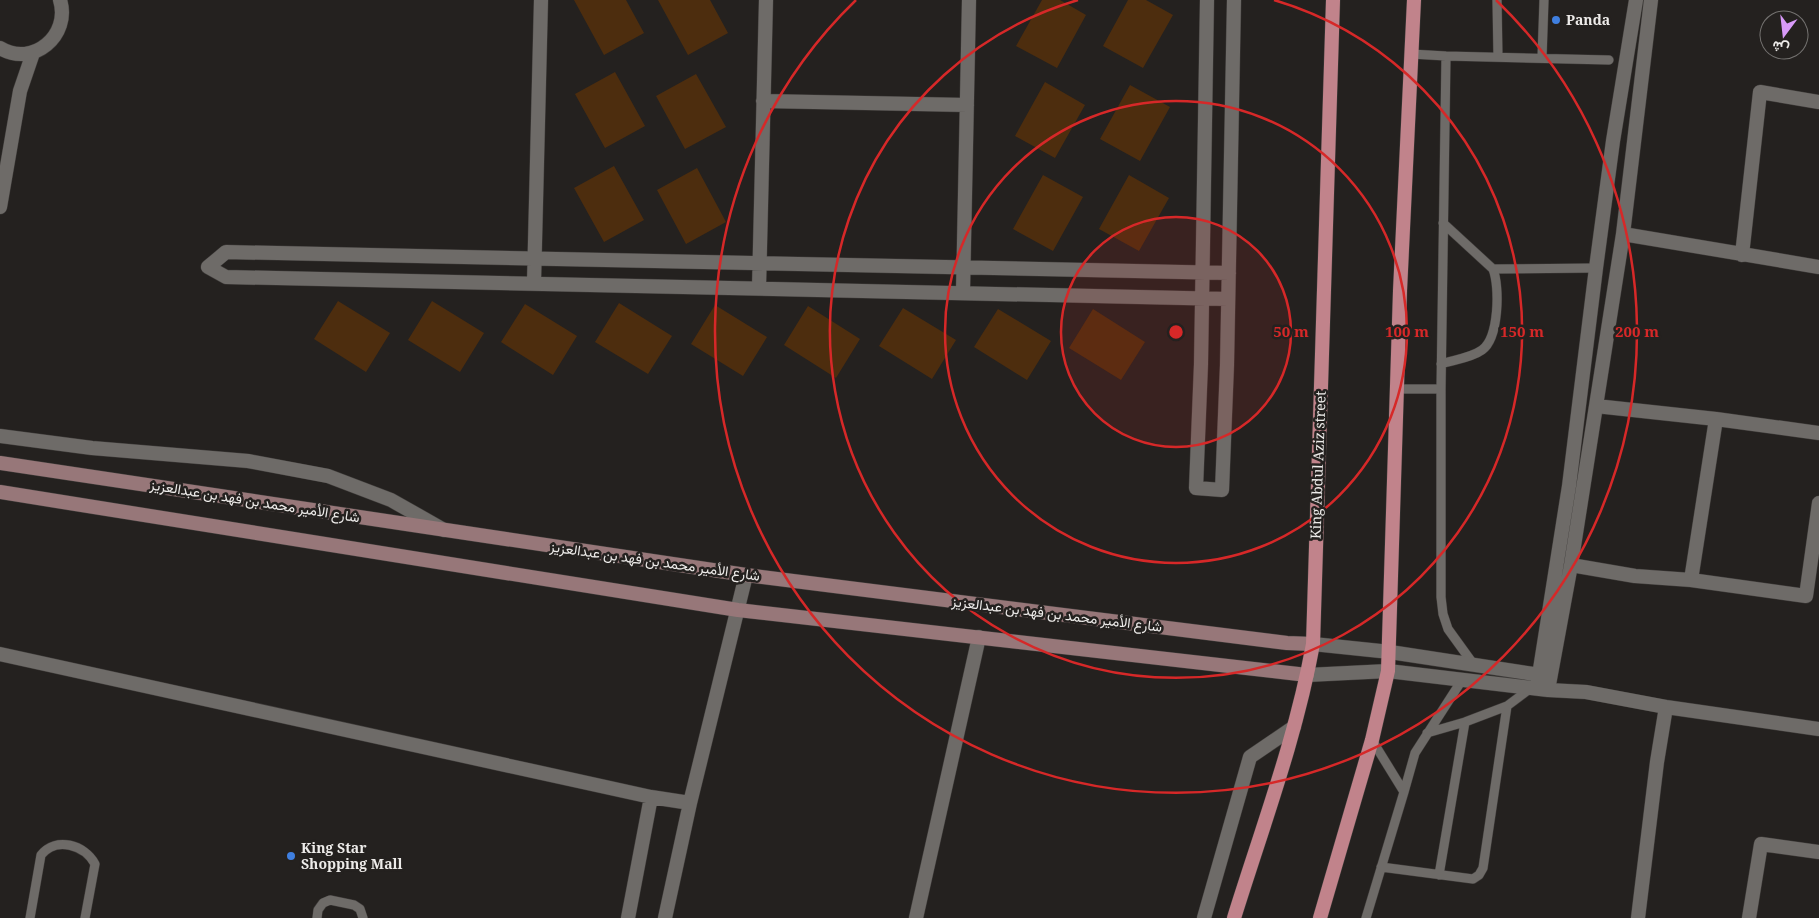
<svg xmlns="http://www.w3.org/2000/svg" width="1819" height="918" font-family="'Noto Serif',Vazirmatn,serif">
  <rect width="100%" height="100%" fill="#24211f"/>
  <!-- building -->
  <path fill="#4d2d0e" d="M 574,0 L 626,0 L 644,33 L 604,55 Z
    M 658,0 L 710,0 L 728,33 L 688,55 Z
    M 1042,0 L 1060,0 L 1086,15 L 1057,68 L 1016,46 Z
    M 1128,0 L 1146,0 L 1173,15 L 1143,68 L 1103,46 Z
    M 615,72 L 645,126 L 605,148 L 575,94 Z
    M 696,74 L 726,127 L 685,149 L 656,96 Z
    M 1045,82 L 1085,105 L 1055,158 L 1015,136 Z
    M 1130,85 L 1170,107 L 1140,161 L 1100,139 Z
    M 614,166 L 644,220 L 604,242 L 574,188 Z
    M 697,168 L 726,222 L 686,244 L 657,190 Z
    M 1043,175 L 1083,197 L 1053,251 L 1013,229 Z
    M 1129,175 L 1169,198 L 1139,251 L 1099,229 Z
    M 338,301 L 390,333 L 366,372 L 314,339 Z
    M 432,301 L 484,333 L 460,372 L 408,340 Z
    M 619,303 L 672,336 L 648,374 L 595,342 Z
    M 525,304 L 577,336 L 553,375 L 501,342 Z
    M 715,305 L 767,337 L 743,376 L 691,344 Z
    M 808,306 L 860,339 L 836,378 L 784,345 Z
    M 903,308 L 956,340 L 932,379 L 879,346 Z
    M 998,309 L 1051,341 L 1027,380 L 974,347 Z
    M 1093,309 L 1145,342 L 1121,380 L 1069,348 Z"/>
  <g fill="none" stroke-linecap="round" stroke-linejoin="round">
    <!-- service casing -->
    <g stroke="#3f3c3a" stroke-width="10">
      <path id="service" d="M 1497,0 L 1498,57
        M 1411,54 L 1446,56 L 1609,60
        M 1446,56 L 1441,389 L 1441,597 L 1443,614 L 1448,629 L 1474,665
        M 1542,58 L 1544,0
        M 1493,269 L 1596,268
        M 1441,364 C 1453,360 1471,358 1482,350 C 1499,338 1500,287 1493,269 L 1443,223
        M 1397,389 L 1441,389
        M 1427,733 L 1465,722 L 1507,706 L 1531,688
        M 1404,792 L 1415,753 L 1462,680
        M 1381,867 L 1473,879 L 1479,875 L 1483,868 L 1507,706
        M 1439,875 L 1465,722
        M 30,918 L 41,855 C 56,836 85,845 95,864 L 85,918
        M 317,918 L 318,910 L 323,903 L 330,900 L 354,905 L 360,909 L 363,918
        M 1366,918 L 1404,792 L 1372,740"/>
    </g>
    <!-- minor casing -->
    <g stroke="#3f3c3a" stroke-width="15">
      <path id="minor" d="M 1207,0 L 1201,364 L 1196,488 L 1222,490 L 1227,365 L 1234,0
        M 0,48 C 33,68 71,35 60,0
        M 763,101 L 967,105
        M 0,207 L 20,91 L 33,53
        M 1623,234 L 1819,267
        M 1742,255 L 1760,92 L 1819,102
        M 534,283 L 541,0
        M 759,288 L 766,0
        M 963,292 L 969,0
        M 1228,299 L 226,277 L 208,267 L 226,252 L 1229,273
        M 1596,406 L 1716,419 L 1691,580 L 1806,596 L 1819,503
        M 1716,419 L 1819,433
        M 0,436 L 92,448 L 248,461 L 328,476 L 391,500 L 444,530
        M 1571,565 L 1635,576 L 1691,580
        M 1313,644 L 1390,652 L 1547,676
        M 0,654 L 651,797 L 690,803
        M 1307,675 L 1388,671 L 1548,690 L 1586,692 L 1666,707 L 1819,729
        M 1537,688 L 1569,486 L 1596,268 L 1613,141 L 1636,0
        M 1548,690 L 1571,565 L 1623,234 L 1651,0
        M 628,918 L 651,797
        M 665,918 L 690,803 L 746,575
        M 916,918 L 979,637
        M 1204,918 L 1250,757 L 1294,727
        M 1638,918 L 1657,762 L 1666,707
        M 1749,918 L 1761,844 L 1819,852"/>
    </g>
    <!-- secondary casing -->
    <g stroke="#3f3c3a" stroke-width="15">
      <path id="secondary" d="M 0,463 L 746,575 L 1287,643 L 1313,644
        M 0,492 L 738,610 L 1307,675"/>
    </g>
    <!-- primary casing -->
    <g stroke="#3f3c3a" stroke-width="15">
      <path id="primary" d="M 1234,918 C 1262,828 1296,738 1313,644 L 1333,0
        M 1320,918 L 1372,740 L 1388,671 L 1400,291 L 1414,0"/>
    </g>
    <!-- service -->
    <use href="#service" stroke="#6e6b68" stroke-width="9"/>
    <!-- minor -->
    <use href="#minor" stroke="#6e6b68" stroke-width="14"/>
    <!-- secondary -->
    <use href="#secondary" stroke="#977779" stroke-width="14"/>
    <!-- primary -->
    <use href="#primary" stroke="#c1838b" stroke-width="14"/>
  </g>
  <!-- distance rings -->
  <circle cx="1176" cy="332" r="115" fill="#d62828" fill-opacity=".12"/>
  <g fill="none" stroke="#d62828" stroke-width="2.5">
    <circle cx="1176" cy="332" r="115"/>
    <circle cx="1176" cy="332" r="231"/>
    <path d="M1274 0A346 346 0 1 1 1078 0"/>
    <path d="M1496 0A461 461 0 1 1 856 0"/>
  </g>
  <!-- markers -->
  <g fill="#3f7fe0" stroke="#24211f" stroke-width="2">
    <circle cx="1556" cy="20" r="5"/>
    <circle cx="291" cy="856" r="5"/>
  </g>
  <g text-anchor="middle" stroke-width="5" stroke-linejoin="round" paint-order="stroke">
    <!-- poi labels -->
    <g font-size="14" font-weight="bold" fill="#edebe9" stroke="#24211f" text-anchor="start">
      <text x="1566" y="25">Panda</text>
      <text x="301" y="853">King Star<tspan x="301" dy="16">Shopping Mall</tspan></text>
    </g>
    <!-- street labels -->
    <g font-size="14" fill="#edebe9" stroke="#24211f">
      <text transform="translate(1318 465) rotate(-88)" y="5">King Abdul Aziz street</text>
      <text transform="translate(255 501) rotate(9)" y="5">شارع الأمير محمد بن فهد بن عبدالعزيز</text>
      <text transform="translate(655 561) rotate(8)" y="5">شارع الأمير محمد بن فهد بن عبدالعزيز</text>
      <text transform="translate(1057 614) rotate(7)" y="5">شارع الأمير محمد بن فهد بن عبدالعزيز</text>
    </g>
  </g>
  <circle cx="1176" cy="332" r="8" fill="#d62828" stroke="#24211f" stroke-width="2.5"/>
  <g font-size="15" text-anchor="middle" font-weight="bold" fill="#d62828" stroke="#24211f" stroke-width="5" stroke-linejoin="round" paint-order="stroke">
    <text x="1291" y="337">50 m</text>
    <text x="1407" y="337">100 m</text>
    <text x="1522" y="337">150 m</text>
    <text x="1637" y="337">200 m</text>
  </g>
  <!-- north arrow -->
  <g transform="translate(1784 35) rotate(195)"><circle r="24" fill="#24211f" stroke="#747270"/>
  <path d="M0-4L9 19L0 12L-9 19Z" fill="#d89af8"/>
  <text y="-8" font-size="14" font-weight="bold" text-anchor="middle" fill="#edebe9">ش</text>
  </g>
</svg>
